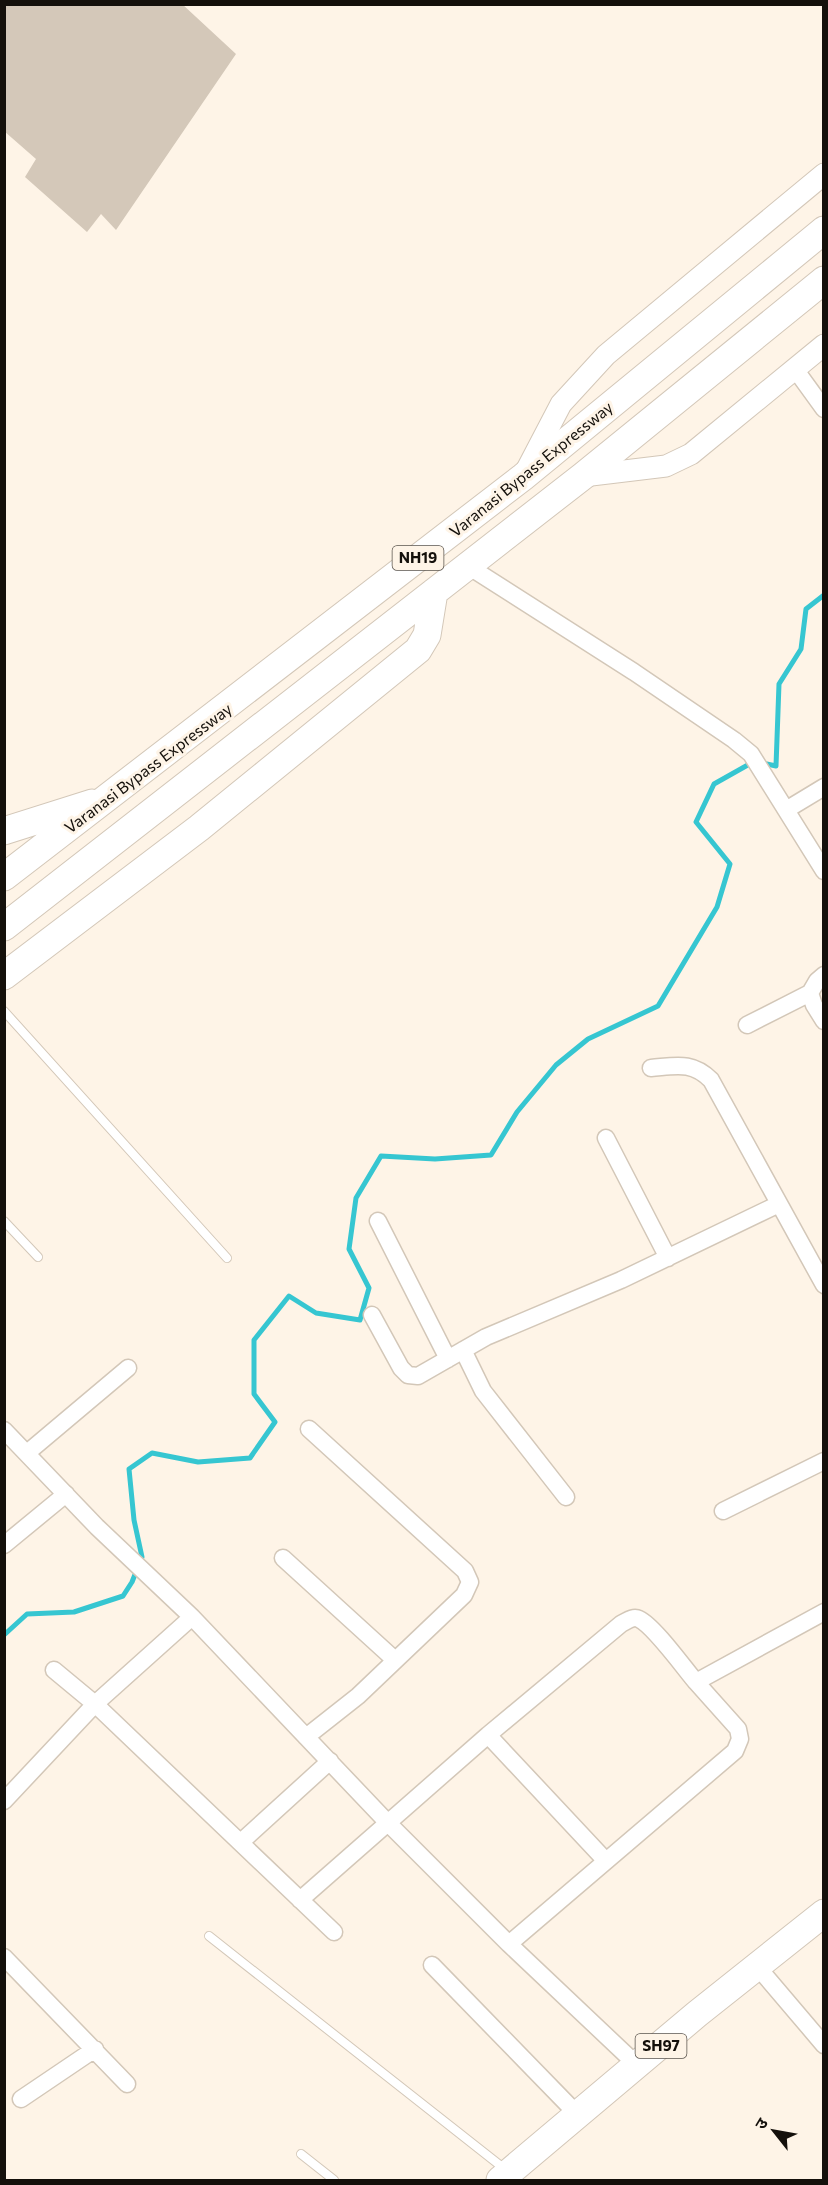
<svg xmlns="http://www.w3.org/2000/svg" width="828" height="2185" font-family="Commissioner,'Noto Sans Devanagari',sans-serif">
  <rect width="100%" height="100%" fill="#fef4e7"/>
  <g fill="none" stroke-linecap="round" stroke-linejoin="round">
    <!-- stream -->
    <path stroke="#36c6d1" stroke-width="5" d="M 762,763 L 776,766 L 779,684 L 801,649 L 806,609 L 824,595
      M 4,1635 L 27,1614 L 74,1612 L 123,1596 L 132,1582 L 142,1557 L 134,1520 L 129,1469 L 152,1453 L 198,1462 L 250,1458 L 275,1422 L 254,1394 L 254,1340 L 289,1296 L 316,1313 L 360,1320 L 369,1288 L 349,1249 L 356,1198 L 381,1156 L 435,1159 L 491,1155 L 517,1112 L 556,1065 L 588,1039 L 658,1006 L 717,907 L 730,864 L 696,822 L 714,784 L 753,762"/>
  </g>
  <!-- building -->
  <path fill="#d4c8b9" d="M 4,4 L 182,4 L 236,54 L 116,230 L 101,214 L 87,232 L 25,177 L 36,159 L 4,131 Z"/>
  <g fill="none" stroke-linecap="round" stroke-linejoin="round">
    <!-- service casing -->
    <g stroke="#d3c7b8" stroke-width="10">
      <path id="service" d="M 4,1011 L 227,1258
        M 4,1221 L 38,1257
        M 209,1936 L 506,2170
        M 301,2154 L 334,2180"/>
    </g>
    <!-- minor casing -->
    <g stroke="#d3c7b8" stroke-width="19">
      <path id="minor" d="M 795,369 L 824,409
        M 468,566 L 634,672 L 734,740 L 751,754 L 824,871
        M 786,810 L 824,787
        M 824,975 L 817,981 L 810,993 L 814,1005 L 824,1021
        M 747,1025 L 810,993
        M 651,1068 C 676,1066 692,1061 711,1080 L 824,1285
        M 606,1138 L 668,1258
        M 378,1221 L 448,1359
        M 372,1315 L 401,1368 L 408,1375 L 418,1376 L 486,1337 L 621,1280 L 779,1204
        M 463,1350 L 483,1391 L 566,1497
        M 4,1430 L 97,1527 L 192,1617 L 387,1822 L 509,1944 L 638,2066
        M 27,1453 L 128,1368
        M 723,1511 L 824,1461
        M 4,1545 L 66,1494
        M 283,1558 L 395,1660
        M 54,1670 L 95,1704 L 334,1932
        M 488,1735 L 606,1861
        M 306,1737 L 358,1696 L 464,1595 L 470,1582 L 465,1571 L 309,1429
        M 4,1801 L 95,1704 L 192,1617
        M 241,1842 L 330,1761
        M 300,1900 L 488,1735 L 621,1624 C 627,1621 633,1616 639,1619 C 654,1626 684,1668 696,1682
        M 509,1944 L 735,1751 L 740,1739 L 738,1729 L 696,1682 L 824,1612
        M 4,1957 L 127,2084
        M 432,1965 L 578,2115
        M 756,1965 L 824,2045
        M 21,2099 L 95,2049"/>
    </g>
    <!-- tertiary casing -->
    <g stroke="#d3c7b8" stroke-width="23">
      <path id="tertiary" d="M 526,471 L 561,404 L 606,355 L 824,174
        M 583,476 L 666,466 L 691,454 L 824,345"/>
    </g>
    <!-- primary casing -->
    <g stroke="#d3c7b8" stroke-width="29">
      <path id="primary" d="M 500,2180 L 697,2014 L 824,1913"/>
    </g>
    <!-- trunk casing -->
    <g stroke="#d3c7b8" stroke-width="29">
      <path id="trunk" d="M 4,831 L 92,803
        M 4,877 L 523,477 L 824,230
        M 4,927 L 583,476 L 824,280
        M 4,976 L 199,828 L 418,650 L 427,635 L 434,592"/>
    </g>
    <!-- service -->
    <use href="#service" stroke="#fff" stroke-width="8"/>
    <!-- minor -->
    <use href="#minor" stroke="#fff" stroke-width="16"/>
    <!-- tertiary -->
    <use href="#tertiary" stroke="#fff" stroke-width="21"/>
    <!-- primary -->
    <use href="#primary" stroke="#fff" stroke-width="27"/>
    <!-- trunk -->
    <use href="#trunk" stroke="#fff" stroke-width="27"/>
  </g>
  <g text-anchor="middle" stroke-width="6" stroke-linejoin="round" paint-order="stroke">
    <!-- shield labels -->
    <g fill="#fef4e7" stroke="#5a544d" stroke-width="1.5">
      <rect x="392.5" y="546" width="51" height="24" rx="4.5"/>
      <rect x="635.5" y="2034" width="51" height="24" rx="4.5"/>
    </g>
    <g font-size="15" font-weight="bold" fill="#14100b">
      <text x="418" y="563">NH19</text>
      <text x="661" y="2051">SH97</text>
    </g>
    <!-- street labels -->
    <g font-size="16" fill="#14100b" stroke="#fef4e7">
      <text transform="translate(531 469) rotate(-39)" y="6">Varanasi Bypass Expressway</text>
      <text transform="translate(148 768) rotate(-37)" y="6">Varanasi Bypass Expressway</text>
    </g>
  </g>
  <!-- border -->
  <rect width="828" height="2185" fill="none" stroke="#14100b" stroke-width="12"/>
  <!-- north arrow -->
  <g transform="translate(774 2131) rotate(301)" stroke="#fef4e7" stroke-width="4.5" paint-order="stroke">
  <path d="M0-4.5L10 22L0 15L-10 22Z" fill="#14100b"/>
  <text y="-9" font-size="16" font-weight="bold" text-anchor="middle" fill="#14100b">उ</text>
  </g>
</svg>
